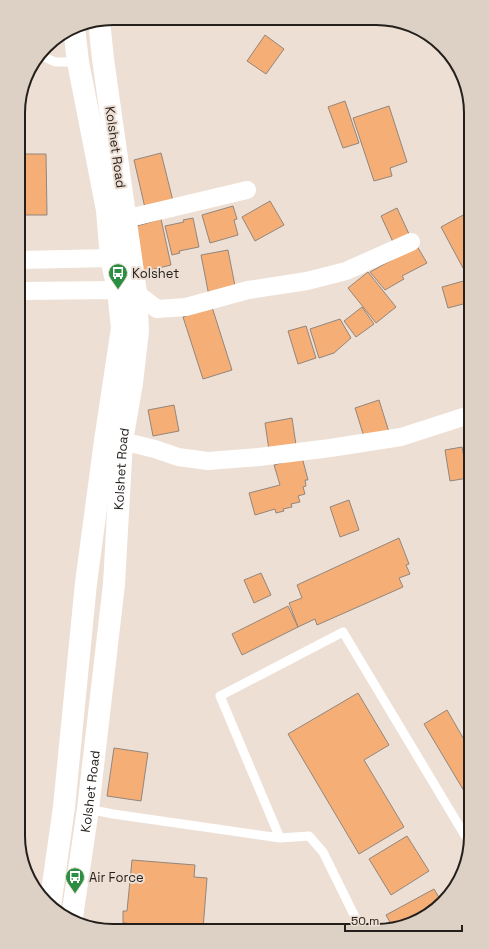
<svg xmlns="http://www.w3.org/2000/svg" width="489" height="949" font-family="'Space Grotesk',sans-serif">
  <rect width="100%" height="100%" fill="#eddfd4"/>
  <!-- building -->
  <path fill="#f4ae76" stroke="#93867c" d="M 265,35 L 284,49 L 266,74 L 247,61 Z
    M 345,101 L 359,143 L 343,148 L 328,107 Z
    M 389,106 L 407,162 L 390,168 L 392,176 L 374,181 L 353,118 Z
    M 161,153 L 173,201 L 145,208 L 134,160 Z
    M 19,154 L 46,154 L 47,215 L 25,215 L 25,217 L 19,217 L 19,196 L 25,196 L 25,176 L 19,176 Z
    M 270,201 L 284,225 L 255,241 L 242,217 Z
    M 233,206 L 237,219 L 234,220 L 238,235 L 210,243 L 202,215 Z
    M 397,208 L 409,234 L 393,242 L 381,216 Z
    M 467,213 L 467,266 L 463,268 L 441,227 Z
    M 193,218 L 199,247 L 179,251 L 180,253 L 172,255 L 165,226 L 184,222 L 183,220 Z
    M 161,219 L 171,265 L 142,272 L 137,226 Z
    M 417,246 L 427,263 L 402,276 L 404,279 L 385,290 L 370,272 Z
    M 228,250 L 236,291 L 209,296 L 201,255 Z
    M 368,272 L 396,307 L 376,323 L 348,288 Z
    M 467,280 L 467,303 L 448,308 L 442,287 Z
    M 212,307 L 232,370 L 203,379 L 183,317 Z
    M 362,307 L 374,324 L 356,337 L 344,321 Z
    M 340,319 L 351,338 L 334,353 L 319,358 L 310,329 Z
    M 306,326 L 316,358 L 298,364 L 288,331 Z
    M 379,400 L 389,432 L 365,440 L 355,408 Z
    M 174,405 L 179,431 L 153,436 L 148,410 Z
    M 292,418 L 296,445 L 269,450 L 265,423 Z
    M 465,446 L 468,446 L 468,465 Z
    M 462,447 L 468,478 L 450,481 L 445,450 Z
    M 302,457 L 308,480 L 305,480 L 306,486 L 303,487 L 305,494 L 298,496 L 300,502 L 291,504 L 292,507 L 283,509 L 284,511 L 276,513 L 275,509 L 255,515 L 249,493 L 280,485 L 274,465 Z
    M 349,500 L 359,530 L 340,537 L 330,507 Z
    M 399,538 L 409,564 L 406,565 L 410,574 L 399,578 L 403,587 L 317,625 L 315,619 L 298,627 L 289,603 L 302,598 L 297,585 Z
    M 261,573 L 271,595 L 254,603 L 244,580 Z
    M 288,606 L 298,627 L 242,655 L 232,634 Z
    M 358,693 L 389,745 L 364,760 L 404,827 L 359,854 L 288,734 Z
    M 447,710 L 470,750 L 470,794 L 467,796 L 424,724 Z
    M 114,748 L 148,753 L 141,801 L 107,796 Z
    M 407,836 L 429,871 L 391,895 L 369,859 Z
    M 132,860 L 195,865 L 194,877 L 207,878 L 203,929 L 126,930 L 127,923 L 123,923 L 123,911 L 127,911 Z
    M 434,889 L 441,901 L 406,926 L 392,926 L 386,915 Z"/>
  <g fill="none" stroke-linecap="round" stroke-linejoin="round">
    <!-- lane -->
    <path stroke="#fff" stroke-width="9" d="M 40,55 L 55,62 L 78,62
      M 88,809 L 113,814 L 280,838 L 309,836 L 323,852 L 360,927
      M 280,838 L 220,696 L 343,632 L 470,844"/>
    <!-- street -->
    <path stroke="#fff" stroke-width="18" d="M 126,217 L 129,218 L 247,190
      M 20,260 L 111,258
      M 20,291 L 118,290 L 136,293 L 157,309 L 186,307 L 248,290 L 307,281 L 346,271 L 411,242
      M 109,441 L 122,441 L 155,449 L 178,457 L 208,461 L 259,457 L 330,448 L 401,437 L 463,417"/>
    <!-- secondary -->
    <g stroke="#fff" stroke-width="22">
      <path d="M 50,906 L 64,807 L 86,583 L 105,441 L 122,328 L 118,290 L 111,258 L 107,210 L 78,62 L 74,27"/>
      <path id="s1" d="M 72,917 L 88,809 L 114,584 L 122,441 L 132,383 L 138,331 L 136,293 L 103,59 L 99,21"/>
    </g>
  </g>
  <!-- icons -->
  <defs>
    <g id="bus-pin" transform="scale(1)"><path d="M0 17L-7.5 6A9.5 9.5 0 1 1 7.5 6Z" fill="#2b8e42" stroke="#eddfd4"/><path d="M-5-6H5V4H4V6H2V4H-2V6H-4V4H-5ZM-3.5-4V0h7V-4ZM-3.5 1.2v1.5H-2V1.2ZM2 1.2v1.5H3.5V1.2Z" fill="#fff"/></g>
  </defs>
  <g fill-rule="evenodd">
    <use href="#bus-pin" x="118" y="273"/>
    <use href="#bus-pin" x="75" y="877"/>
  </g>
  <g text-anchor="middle" stroke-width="4" stroke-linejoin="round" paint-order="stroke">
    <!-- street labels -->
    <g font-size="13" fill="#241f1b" stroke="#eddfd4">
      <text transform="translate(116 147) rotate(82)" y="5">Kolshet Road</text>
      <text dy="5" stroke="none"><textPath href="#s1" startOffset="451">Kolshet Road</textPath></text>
      <text dy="5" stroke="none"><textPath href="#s1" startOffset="127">Kolshet Road</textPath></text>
    </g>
    <!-- poi labels -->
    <g font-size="13" fill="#241f1b" stroke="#eddfd4" text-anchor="start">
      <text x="132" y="278">Kolshet</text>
      <text x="89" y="882">Air Force</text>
    </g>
  </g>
  <!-- crop -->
  <path d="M0 0H489V949H0ZM113 25H376A88 88 0 0 1 464 113V836A88 88 0 0 1 376 924H113A88 88 0 0 1 25 836V113A88 88 0 0 1 113 25Z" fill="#ddd0c5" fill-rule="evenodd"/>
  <path fill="none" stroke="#241f1b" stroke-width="2" d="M113 25H376A88 88 0 0 1 464 113V836A88 88 0 0 1 376 924H113A88 88 0 0 1 25 836V113A88 88 0 0 1 113 25Z"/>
  <!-- scale -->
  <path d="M345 925v6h117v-6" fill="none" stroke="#241f1b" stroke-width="2"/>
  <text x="351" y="925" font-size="12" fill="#241f1b" stroke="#eddfd4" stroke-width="3" paint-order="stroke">50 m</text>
</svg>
